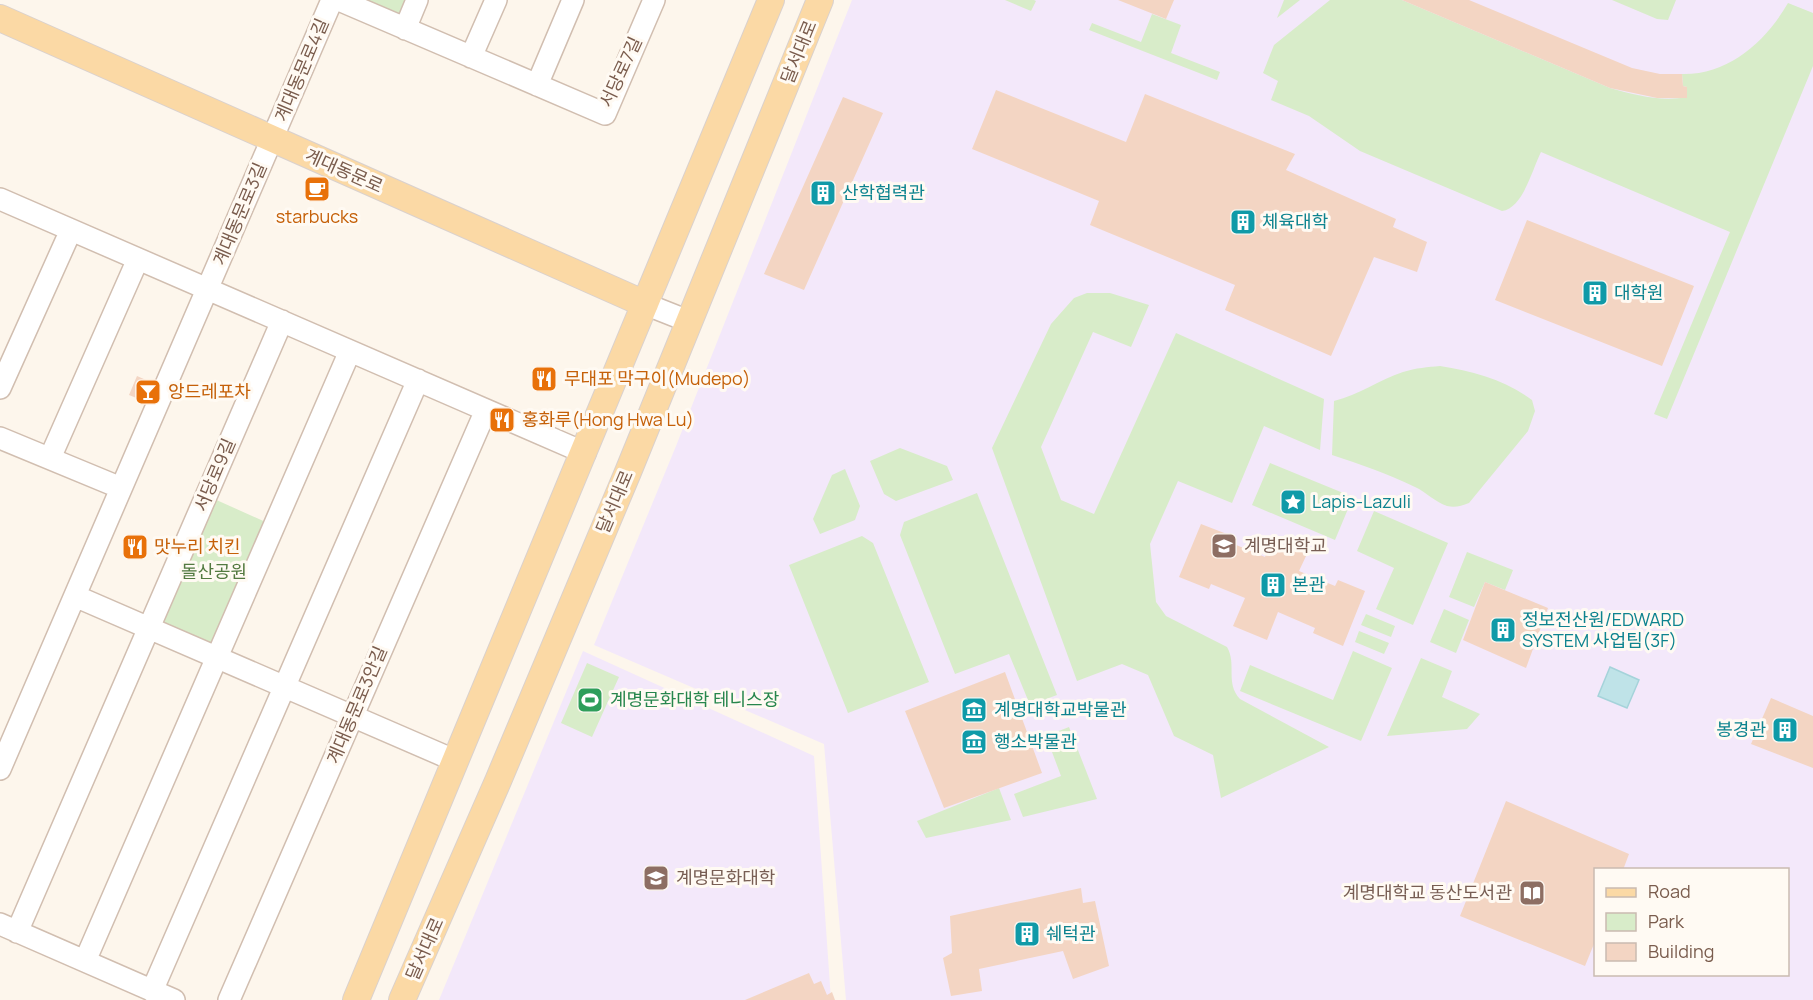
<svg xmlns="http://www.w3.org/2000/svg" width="1813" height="1000" font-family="Manrope,'Noto Sans KR',sans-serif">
  <rect width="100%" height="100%" fill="#fdf6ec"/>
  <!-- education -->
  <path fill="#f3e8fa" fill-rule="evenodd" d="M 852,0 L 1813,0 L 1813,1000 L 846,1000 L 824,744 L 594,645 L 676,446 ZM 1596,870 L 1788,870 L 1788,974 L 1596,974 Z
    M 583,651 L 814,756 L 831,1000 L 439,1000 Z"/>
  <!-- green -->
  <path fill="#d8ecc9" d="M 350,0 L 413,0 L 403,23 Z
    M 1005,0 L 1034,0 L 1036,1 L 1031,11 Z
    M 1284,0 L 1300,0 L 1277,18 Z
    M 1330,0 L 1402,0 L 1610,88 C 1635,95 1661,102 1687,97 L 1687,87 L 1683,86 L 1682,74 C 1729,75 1766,41 1788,3 L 1813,13 L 1813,66 L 1667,419 L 1654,414 L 1730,232 L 1541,152 C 1532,170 1523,208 1502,211 L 1360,151 L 1309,116 L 1271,100 L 1278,81 L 1263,73 L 1274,45 Z
    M 1612,0 L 1676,0 L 1668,20 L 1657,19 Z
    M 1152,14 L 1181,25 L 1171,53 L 1220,72 L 1217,80 L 1089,30 L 1092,23 L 1141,42 Z
    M 1087,293 L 1110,293 L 1149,305 L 1131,347 L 1093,332 L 1041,447 L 1061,500 L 1094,514 L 1176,333 L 1324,399 L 1320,450 L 1264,426 L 1232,503 L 1178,481 L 1150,544 L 1156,602 L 1166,616 L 1227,647 C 1237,664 1225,683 1240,699 L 1329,747 L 1221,798 L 1213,755 L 1174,736 L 1148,675 L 1122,664 L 1077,681 L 992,448 L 1051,324 L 1074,298 Z
    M 1440,366 C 1473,371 1505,380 1532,400 L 1535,411 L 1528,431 L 1469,503 C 1461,506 1455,508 1447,506 C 1435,502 1426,492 1415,487 C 1388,474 1360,464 1332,455 L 1334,401 C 1359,395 1379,380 1403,372 C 1416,368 1428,367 1440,366 Z
    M 900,448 L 947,466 L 953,480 L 896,501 L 884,494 L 870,461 Z
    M 1270,463 L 1353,497 L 1335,540 L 1252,505 Z
    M 845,469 L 860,506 L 855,520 L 820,534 L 813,519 L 832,475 Z
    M 977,493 L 1057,695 L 1030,705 L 1009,654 L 955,674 L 900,535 L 904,522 Z
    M 212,498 L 270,524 L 215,646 L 157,620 Z
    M 1374,511 L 1448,543 L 1413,625 L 1376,609 L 1394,568 L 1357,551 Z
    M 862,536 L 873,543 L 929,682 L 848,713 L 789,565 Z
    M 1467,552 L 1513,570 L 1505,590 L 1485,582 L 1474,607 L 1449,597 Z
    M 1444,609 L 1469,620 L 1456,653 L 1430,642 Z
    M 1366,614 L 1395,626 L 1391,637 L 1361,625 Z
    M 1359,631 L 1389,643 L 1384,654 L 1355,642 Z
    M 1353,651 L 1392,668 L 1361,741 L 1240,691 L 1250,665 L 1333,700 Z
    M 1421,658 L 1452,671 L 1442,697 L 1480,714 L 1467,729 L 1387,736 Z
    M 587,663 L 619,677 L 592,737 L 561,723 Z
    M 1069,727 L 1097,799 L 1023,817 L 1014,794 L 1061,776 L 1046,736 Z
    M 999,788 L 1011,820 L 926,838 L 917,821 Z"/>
  <!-- water -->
  <path fill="#bfe3e8" stroke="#a5d3da" stroke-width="1.5" d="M 1610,667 L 1639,680 L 1627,708 L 1598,696 Z"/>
  <!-- building -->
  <path fill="#f3d5c3" d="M 1118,0 L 1174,0 L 1166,19 Z
    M 1402,0 L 1469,0 L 1632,68 L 1660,74 L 1682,74 L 1683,86 L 1687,87 L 1687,98 L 1657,98 L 1610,88 Z
    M 996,90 L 1126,142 L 1145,94 L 1295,154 L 1286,170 L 1396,219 L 1393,227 L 1427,242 L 1417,272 L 1374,257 L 1331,356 L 1225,310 L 1235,285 L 1090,225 L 1099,201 L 972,149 Z
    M 843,97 L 883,113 L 804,290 L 764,274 Z
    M 1527,220 L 1694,286 L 1662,366 L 1495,300 Z
    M 137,376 L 162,387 L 154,405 L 129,395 Z
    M 1201,524 L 1232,536 L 1229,542 L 1265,557 L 1272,540 L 1307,554 L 1299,571 L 1335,586 L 1338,580 L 1365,591 L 1343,646 L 1313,633 L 1315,628 L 1278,612 L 1267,640 L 1233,626 L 1245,598 L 1211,584 L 1209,589 L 1179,577 Z
    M 1485,582 L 1548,608 L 1526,668 L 1463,640 Z
    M 1005,672 L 1042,773 L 944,808 L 905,711 Z
    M 1771,698 L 1813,716 L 1813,768 L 1751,744 Z
    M 1506,801 L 1629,854 L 1623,870 L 1596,870 L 1596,939 L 1585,966 L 1460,916 Z
    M 1081,888 L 1083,903 L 1095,901 L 1109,966 L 1073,979 L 1063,951 L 979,969 L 982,991 L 951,996 L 943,958 L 952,953 L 950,916 Z
    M 809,973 L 814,984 L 821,981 L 827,995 L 832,992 L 835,1000 L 745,1000 Z"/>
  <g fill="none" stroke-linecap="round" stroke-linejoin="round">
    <!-- minor casing -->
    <g stroke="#d1beb0" stroke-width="24">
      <path id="minor" d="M 339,0 L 605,114 L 654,0
        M 405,29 L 417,0
        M 471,57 L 496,0
        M 537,85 L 573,0
        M 0,199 L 585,453
        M 645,304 L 688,321
        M 0,388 L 71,230
        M 0,438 L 121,488
        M 50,458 L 138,259
        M 75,596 L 456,761
        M 0,769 L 332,0
        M 0,924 L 174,1000
        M 17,932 L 282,321
        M 85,961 L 350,351
        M 152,991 L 418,380
        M 229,1000 L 486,410"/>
    </g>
    <!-- major casing -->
    <g stroke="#dad1cd" stroke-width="28">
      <path id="major" d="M 0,18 L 645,304
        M 356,1000 L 771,0
        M 402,1000 L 498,781 L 628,472 L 820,0"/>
    </g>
    <!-- minor -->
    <use href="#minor" stroke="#fff" stroke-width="21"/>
    <!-- major -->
    <use href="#major" stroke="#fbd9a5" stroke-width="26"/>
  </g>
  <!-- icons -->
  <defs>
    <g id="cafe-square" transform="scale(1.35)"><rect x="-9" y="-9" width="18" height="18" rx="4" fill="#e8710a" stroke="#fffaf3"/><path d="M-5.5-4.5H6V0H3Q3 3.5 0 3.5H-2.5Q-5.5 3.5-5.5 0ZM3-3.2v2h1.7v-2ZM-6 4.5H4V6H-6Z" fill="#fff"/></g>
    <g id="building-square" transform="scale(1.35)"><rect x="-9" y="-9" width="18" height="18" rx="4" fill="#0f9aa8" stroke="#fffaf3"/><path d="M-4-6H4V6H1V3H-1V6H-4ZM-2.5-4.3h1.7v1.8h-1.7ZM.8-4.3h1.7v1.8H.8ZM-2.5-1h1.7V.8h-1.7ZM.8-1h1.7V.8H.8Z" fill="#fff"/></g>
    <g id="restaurant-square" transform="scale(1.35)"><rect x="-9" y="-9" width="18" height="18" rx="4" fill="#e8710a" stroke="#fffaf3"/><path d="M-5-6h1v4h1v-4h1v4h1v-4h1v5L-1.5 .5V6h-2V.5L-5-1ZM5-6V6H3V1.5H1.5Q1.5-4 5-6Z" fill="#fff"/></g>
    <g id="bar-square" transform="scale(1.35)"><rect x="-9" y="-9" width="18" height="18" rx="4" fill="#e8710a" stroke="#fffaf3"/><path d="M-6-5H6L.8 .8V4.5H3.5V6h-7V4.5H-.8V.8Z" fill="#fff"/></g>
    <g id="sight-square" transform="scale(1.35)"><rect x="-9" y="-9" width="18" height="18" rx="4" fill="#0f9aa8" stroke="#fffaf3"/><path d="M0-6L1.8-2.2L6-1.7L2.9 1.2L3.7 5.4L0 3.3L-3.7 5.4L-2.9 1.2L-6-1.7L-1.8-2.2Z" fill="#fff"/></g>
    <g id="university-square" transform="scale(1.35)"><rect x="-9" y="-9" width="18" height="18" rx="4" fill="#8d6e63" stroke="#fffaf3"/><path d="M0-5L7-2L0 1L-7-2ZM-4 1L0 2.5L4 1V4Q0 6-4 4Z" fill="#fff"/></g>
    <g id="stadium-square" transform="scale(1.35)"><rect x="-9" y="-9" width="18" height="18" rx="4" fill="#2e9e5b" stroke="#fffaf3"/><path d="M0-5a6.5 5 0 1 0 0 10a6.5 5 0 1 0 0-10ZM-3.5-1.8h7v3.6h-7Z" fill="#fff"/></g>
    <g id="museum-square" transform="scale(1.35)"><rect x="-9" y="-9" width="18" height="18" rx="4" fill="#0f9aa8" stroke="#fffaf3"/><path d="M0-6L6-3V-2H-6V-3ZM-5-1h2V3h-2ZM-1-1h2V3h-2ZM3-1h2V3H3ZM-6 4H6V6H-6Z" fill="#fff"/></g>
    <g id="library-square" transform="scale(1.35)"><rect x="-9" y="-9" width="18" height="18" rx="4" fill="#8d6e63" stroke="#fffaf3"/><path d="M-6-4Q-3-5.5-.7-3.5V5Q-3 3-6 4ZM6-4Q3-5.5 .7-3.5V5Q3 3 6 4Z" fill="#fff"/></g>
  </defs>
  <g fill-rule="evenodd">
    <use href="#cafe-square" x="317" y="189"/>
    <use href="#building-square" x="823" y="193"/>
    <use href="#building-square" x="1243" y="222"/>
    <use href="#building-square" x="1595" y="293"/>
    <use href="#restaurant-square" x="544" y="379"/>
    <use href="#bar-square" x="148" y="392"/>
    <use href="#restaurant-square" x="502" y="420"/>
    <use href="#sight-square" x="1293" y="502"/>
    <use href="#university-square" x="1224" y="546"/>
    <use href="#restaurant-square" x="135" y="547"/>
    <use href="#building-square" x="1273" y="585"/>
    <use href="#building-square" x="1503" y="630"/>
    <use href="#stadium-square" x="590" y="700"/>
    <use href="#museum-square" x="974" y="710"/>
    <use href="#building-square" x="1785" y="730"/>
    <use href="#museum-square" x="974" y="742"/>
    <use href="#university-square" x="656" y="878"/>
    <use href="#library-square" x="1532" y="893"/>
    <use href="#building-square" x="1027" y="934"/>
  </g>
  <g text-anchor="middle" stroke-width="6" stroke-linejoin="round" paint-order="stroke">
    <!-- street labels -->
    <g font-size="18" fill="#7a5c4d" stroke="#fffaf3">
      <text transform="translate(799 52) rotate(-68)" y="6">달서대로</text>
      <text transform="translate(302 70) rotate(-67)" y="6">계대동문로4길</text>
      <text transform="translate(621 72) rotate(-65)" y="6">서당로7길</text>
      <text transform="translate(344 171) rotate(24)" y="6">계대동문로</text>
      <text transform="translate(240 214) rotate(-67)" y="6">계대동문로3길</text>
      <text transform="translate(215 475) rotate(-67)" y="6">서당로9길</text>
      <text transform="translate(615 502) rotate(-67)" y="6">달서대로</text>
      <text transform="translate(357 705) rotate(-67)" y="6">계대동문로3안길</text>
      <text transform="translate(425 949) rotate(-66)" y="6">달서대로</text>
    </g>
    <!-- culture labels -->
    <g font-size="18" fill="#0d838f" stroke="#fffaf3" text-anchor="start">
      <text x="842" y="199">산학협력관</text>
      <text x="1262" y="228">체육대학</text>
      <text x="1614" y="299">대학원</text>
      <text x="1312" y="508">Lapis-Lazuli</text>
      <text x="1292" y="591">본관</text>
      <text x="1522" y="626">정보전산원/EDWARD<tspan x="1522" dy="21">SYSTEM 사업팀(3F)</tspan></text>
      <text x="994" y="716">계명대학교박물관</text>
      <text x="1766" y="736" text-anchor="end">봉경관</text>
      <text x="994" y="748">행소박물관</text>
      <text x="1046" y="940">쉐턱관</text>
    </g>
    <!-- food labels -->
    <g font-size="18" fill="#c56008" stroke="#fffaf3" text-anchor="start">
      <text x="317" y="223" text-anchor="middle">starbucks</text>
      <text x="564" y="385">무대포 막구이(Mudepo)</text>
      <text x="168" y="398">앙드레포차</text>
      <text x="522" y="426">홍화루(Hong Hwa Lu)</text>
      <text x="154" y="553">맛누리 치킨</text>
    </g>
    <!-- education labels -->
    <g font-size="18" fill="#785e54" stroke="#fffaf3" text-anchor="start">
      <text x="1244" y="552">계명대학교</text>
      <text x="676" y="884">계명문화대학</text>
      <text x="1512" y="899" text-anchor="end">계명대학교 동산도서관</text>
    </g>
    <!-- park labels -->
    <g font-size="18" fill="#537a41" stroke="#fffaf3">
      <text x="214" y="578">돌산공원</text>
    </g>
    <!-- leisure labels -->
    <g font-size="18" fill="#27864d" stroke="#fffaf3" text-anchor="start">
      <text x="610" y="706">계명문화대학 테니스장</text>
    </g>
  </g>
  <!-- legend -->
  <rect x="1594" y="868" width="195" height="108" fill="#fffaf3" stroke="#cabbb1" stroke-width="1.5"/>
  <rect x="1606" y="888" width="30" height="9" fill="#fbd9a5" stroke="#cabbb1" stroke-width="1.5"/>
  <text x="1648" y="898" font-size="18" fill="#7a5c4d">Road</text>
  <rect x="1606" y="913" width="30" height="18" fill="#d8ecc9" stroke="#cabbb1" stroke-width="1.5"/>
  <text x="1648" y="928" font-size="18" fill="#7a5c4d">Park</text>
  <rect x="1606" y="943" width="30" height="18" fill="#f3d5c3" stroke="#cabbb1" stroke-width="1.5"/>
  <text x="1648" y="958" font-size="18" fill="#7a5c4d">Building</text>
</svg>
